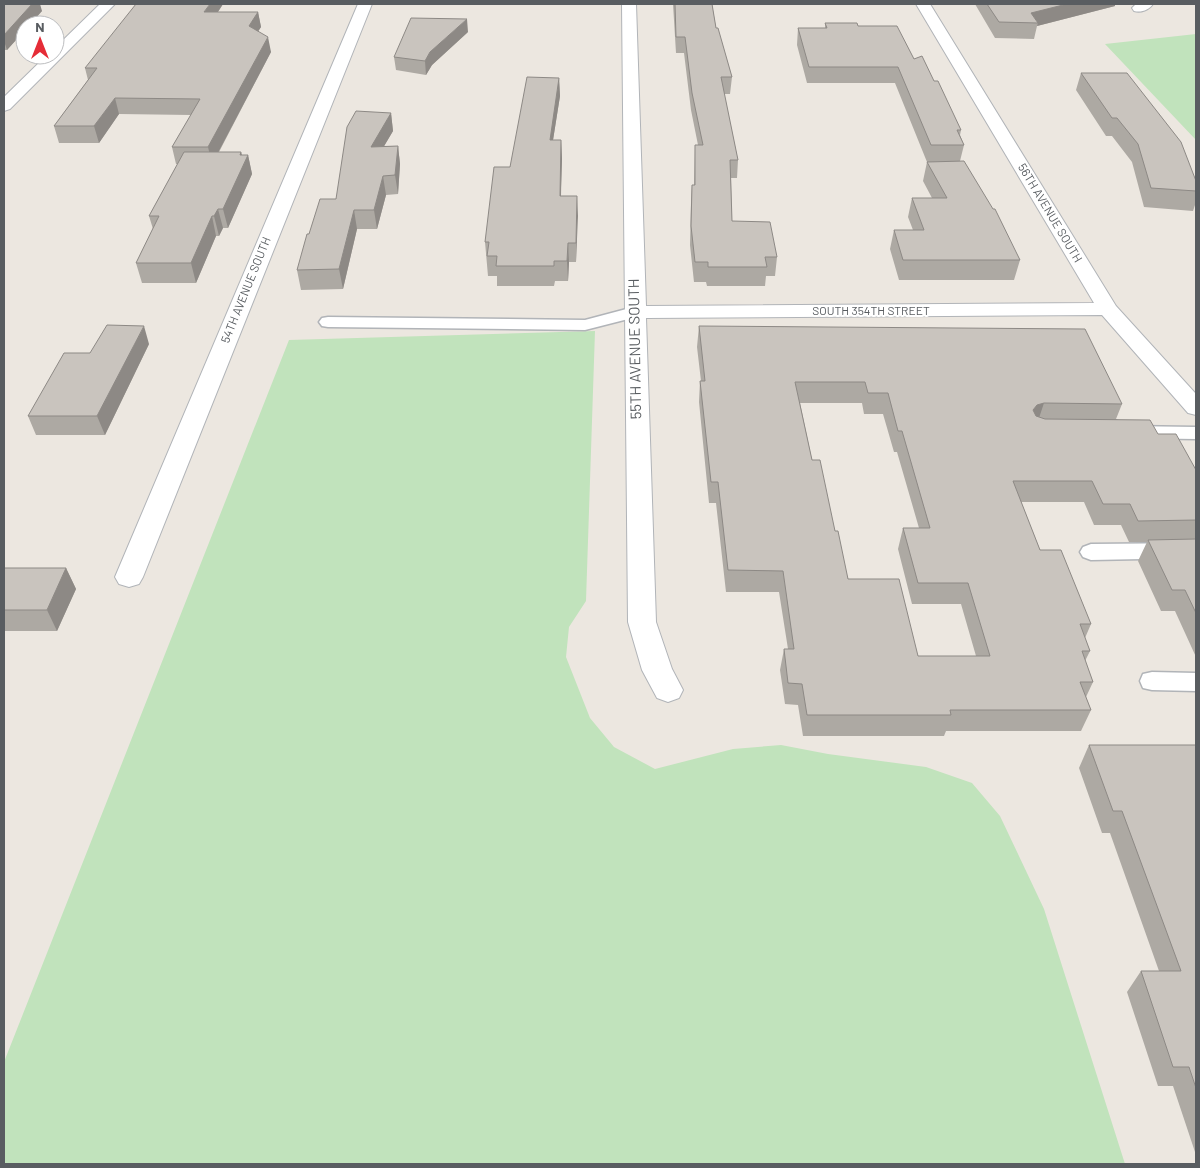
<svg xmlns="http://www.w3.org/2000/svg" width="1200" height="1168" font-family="Barlow,sans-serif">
  <rect width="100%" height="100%" fill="#ece7e0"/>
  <!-- green -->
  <path fill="#c1e3bc" d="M 1196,34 L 1196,140 L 1105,44 Z
    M 595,331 L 586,601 L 569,627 L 566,657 L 590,718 L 614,747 L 655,769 L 733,749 L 781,745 L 828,754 L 926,767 L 972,783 L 1000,816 L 1044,909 L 1125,1164 L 4,1164 L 4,1062 L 289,340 Z"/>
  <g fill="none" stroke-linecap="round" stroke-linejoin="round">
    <!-- lane casing -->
    <g stroke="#b1b4b8" stroke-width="3">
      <path id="lane" d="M 634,307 L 640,308 L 643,312 L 640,316 L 585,330 L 328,327 L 322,326 L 319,322 L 322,318 L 328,317 L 585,320 Z
        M 1127,426 L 1196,427 L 1196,439 L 1127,438 L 1120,436 L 1117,432 L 1120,428 Z
        M 1091,544 L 1196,543 L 1196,558 L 1091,560 L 1083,557 L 1080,552 L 1083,547 Z
        M 1152,672 L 1196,673 L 1196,691 L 1152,690 L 1143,688 L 1140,681 L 1143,674 Z"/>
    </g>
    <!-- street casing -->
    <g stroke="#b1b4b8" stroke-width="2">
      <path id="street" d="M 100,4 L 115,4 L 10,109 L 4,111 L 4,97 L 47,55 L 55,55 L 55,48 Z
        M 358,4 L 372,4 L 143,577 L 139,584 L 129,587 L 119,584 L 115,577 Z
        M 622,4 L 636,4 L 646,306 L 1094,303 L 916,4 L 930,4 L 1116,306 L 1196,394 L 1196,415 L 1188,413 L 1102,315 L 646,318 L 656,622 L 672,669 L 683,690 L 679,698 L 668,702 L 657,698 L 642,670 L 628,622 Z
        M 1136,4 L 1153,4 C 1149,10 1141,13 1134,11 L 1132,8 Z"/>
    </g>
    <!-- lane -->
    <use href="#lane" fill="#fff" fill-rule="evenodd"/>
    <!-- street -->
    <use href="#street" fill="#fff" fill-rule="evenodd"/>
  </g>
  <!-- wall -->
  <path fill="#ada9a3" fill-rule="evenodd" d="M 4,4 L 42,11 L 25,25 L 25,30 L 7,50 L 4,50 Z
    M 223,4 L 218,12 L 258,12 L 261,27 L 258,31 L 271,52 L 219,152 L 241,152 L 242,155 L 248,155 L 252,174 L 228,228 L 223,228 L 219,236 L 216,236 L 196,283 L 142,283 L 136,263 L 153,229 L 149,216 L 178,164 L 176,164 L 172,147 L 191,115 L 119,114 L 99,143 L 59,143 L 54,126 L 88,80 L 85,68 Z
    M 673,4 L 712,4 L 716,28 L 732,77 L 730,94 L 724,94 L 738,160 L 737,178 L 731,178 L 732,221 L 777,257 L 775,276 L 766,276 L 765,286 L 707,286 L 706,282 L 694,282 L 690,245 L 691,203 L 692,185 L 694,185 L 695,145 L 698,145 L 691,110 L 684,53 L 676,53 Z
    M 975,4 L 1115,4 L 1115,6 L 1037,26 L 1034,39 L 995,38 Z
    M 825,23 L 858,26 L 914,59 L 934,81 L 961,130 L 960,135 L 964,145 L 960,161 L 1020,260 L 1014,280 L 899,280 L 890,249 L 894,230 L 913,230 L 908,217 L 912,198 L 932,198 L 923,181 L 927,162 L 895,83 L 807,83 L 797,45 L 798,28 L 825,28 Z
    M 468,32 L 432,65 L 426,75 L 396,70 L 394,57 Z
    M 1081,73 L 1196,181 L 1196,202 L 1193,211 L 1144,207 L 1132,162 L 1112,136 L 1106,136 L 1076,90 Z
    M 559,78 L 560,96 L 553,140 L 561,140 L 562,159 L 561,196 L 577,196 L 576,262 L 569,262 L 568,281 L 555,281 L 554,286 L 497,286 L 497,276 L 488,276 L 485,242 L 510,167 Z
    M 391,113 L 393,131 L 384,146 L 398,146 L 400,164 L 398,194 L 386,195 L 377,229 L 357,229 L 343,289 L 301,290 L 297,270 L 309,234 L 336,199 Z
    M 699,326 L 1122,404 L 1116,419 L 1158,434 L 1196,470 L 1196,657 L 1175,611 L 1161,611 L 1138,561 L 1147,542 L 1129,542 L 1121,525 L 1094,525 L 1084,502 L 1021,502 L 1040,550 L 1091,624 L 1085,638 L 1090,651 L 1085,661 L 1093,682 L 1086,697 L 1091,710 L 1081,731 L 946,731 L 944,736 L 803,736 L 798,705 L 785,704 L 780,670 L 784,649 L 788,649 L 779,592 L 726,592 L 716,503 L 709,503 L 699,402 L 700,381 L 701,381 L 697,347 ZM 800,403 L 862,403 L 864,414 L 883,414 L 894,452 L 897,452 L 919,528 L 903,528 L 898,549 L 912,604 L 961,604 L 976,656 L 918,656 L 848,579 L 835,531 L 812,460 Z
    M 149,344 L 105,435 L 36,435 L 28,416 L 90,353 Z
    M 4,568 L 66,568 L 76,589 L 57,631 L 4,631 Z
    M 1089,745 L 1196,745 L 1196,1155 L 1173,1086 L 1158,1086 L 1127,992 L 1141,971 L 1159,971 L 1110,833 L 1102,833 L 1079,768 Z"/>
  <!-- shaded-wall -->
  <path fill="#8d8985" d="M 32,4 L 40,4 L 42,11 L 30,25 L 25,25 L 25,30 L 7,50 L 4,41 L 4,35 Z
    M 210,4 L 223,4 L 208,27 L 204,12 Z
    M 1067,4 L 1115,4 L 1115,6 L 1037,26 L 1038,23 L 1031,13 Z
    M 258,12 L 261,27 L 252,41 L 249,26 Z
    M 467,19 L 468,32 L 432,65 L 426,75 L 425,61 L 430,52 Z
    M 268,37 L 271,52 L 212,164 L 208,147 Z
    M 559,78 L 560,96 L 550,159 L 550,140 Z
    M 115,98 L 119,114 L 99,143 L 94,126 Z
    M 391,113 L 393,131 L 373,165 L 371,147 Z
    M 561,140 L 562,159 L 560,216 L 560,196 Z
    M 398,146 L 400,164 L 398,194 L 395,175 Z
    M 241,152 L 244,164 L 248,155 L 252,174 L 228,228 L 223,209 Z
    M 383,176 L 386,195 L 377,229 L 374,210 Z
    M 577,196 L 578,216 L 576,262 L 576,243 Z
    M 218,209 L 223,228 L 219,236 L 214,216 Z
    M 354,210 L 357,229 L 343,289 L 339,269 Z
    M 212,216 L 216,236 L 196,283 L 191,263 Z
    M 568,243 L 569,262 L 568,281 L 567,261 Z
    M 144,326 L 149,344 L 105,435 L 97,416 Z
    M 1044,403 L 1037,424 L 1033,410 L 1037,405 Z
    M 66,568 L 76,589 L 57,631 L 47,610 Z"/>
  <!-- building -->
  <path fill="#c9c4be" stroke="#8d8985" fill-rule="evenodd" d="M 4,4 L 32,4 L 4,35 Z
    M 136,4 L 210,4 L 204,12 L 258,12 L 249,26 L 268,37 L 208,147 L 172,147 L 200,99 L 115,98 L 94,126 L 54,126 L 97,68 L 85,68 Z
    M 675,4 L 712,4 L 716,28 L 718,28 L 732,77 L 721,77 L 738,160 L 730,160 L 732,221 L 770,222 L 777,257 L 765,257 L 767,267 L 708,267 L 708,262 L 695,262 L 691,226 L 692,185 L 695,185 L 695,145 L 703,145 L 692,93 L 685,37 L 676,37 Z
    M 987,4 L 1067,4 L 1031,13 L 1038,23 L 999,22 Z
    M 411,18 L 467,19 L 430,52 L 425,61 L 394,57 Z
    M 825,23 L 857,23 L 858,26 L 897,26 L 914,59 L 922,56 L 934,81 L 938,81 L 961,130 L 957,130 L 964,145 L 931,145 L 898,67 L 809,67 L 798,28 L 827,28 Z
    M 1081,73 L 1127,73 L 1181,142 L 1196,181 L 1196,191 L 1151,188 L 1138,144 L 1117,118 L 1112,118 Z
    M 527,77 L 559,78 L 550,140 L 561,140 L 560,196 L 577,196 L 576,243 L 568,243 L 567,261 L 554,261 L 554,266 L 496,266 L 497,256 L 487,256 L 489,242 L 485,242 L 494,167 L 510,167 Z
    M 356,111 L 391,113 L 371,147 L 398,146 L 395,175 L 383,176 L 374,210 L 354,210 L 339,269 L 297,270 L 307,234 L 309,234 L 320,199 L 336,199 L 347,127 Z
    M 184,152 L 241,152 L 240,155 L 248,155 L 223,209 L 218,209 L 214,216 L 212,216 L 191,263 L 136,263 L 159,216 L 149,216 Z
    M 964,161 L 993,209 L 995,209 L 1020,260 L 903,260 L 894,230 L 924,230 L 912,198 L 947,198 L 927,162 Z
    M 107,325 L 144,326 L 97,416 L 28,416 L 64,353 L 90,353 Z
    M 699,326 L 1085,329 L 1122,404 L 1044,403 L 1037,405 L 1033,410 L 1036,416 L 1045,419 L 1150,420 L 1158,434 L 1176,434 L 1196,470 L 1196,520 L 1138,521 L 1130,504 L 1103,504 L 1092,481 L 1013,481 L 1040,550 L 1061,550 L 1091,624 L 1080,624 L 1090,651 L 1082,651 L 1093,682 L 1080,682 L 1091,710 L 950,710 L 951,715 L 807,715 L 802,684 L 788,683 L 784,649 L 794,649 L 783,571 L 728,570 L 718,482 L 711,482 L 700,381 L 705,381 ZM 795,382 L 865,382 L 868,393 L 888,393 L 898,431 L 902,431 L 930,528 L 903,528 L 918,583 L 968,583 L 990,656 L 918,656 L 899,579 L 848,579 L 838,531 L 835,531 L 820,460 L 812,460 Z
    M 1196,539 L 1196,613 L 1185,590 L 1172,590 L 1148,540 Z
    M 4,568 L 66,568 L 47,610 L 4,610 Z
    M 1089,745 L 1196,745 L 1196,1088 L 1189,1067 L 1173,1067 L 1141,971 L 1181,971 L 1122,811 L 1113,811 Z"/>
  <g text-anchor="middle" stroke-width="4" stroke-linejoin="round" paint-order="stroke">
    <!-- far-street labels -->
    <g font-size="12" fill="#595d61" stroke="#fff">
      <text transform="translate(1050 213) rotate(59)" y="4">56TH AVENUE SOUTH</text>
      <text transform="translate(246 290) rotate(-68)" y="4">54TH AVENUE SOUTH</text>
      <text x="871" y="315">SOUTH 354TH STREET</text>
    </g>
    <!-- street labels -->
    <g font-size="15" fill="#595d61" stroke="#fff">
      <text transform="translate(635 349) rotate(-91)" y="5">55TH AVENUE SOUTH</text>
    </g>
  </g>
  <!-- border -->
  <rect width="1200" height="1168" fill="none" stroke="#595d61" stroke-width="10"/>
  <!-- north arrow -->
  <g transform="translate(40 40)"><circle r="24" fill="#ffffff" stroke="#bdbec0"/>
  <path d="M0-4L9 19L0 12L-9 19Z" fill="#e52c37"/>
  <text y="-8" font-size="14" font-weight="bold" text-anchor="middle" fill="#595d61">N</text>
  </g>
</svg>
